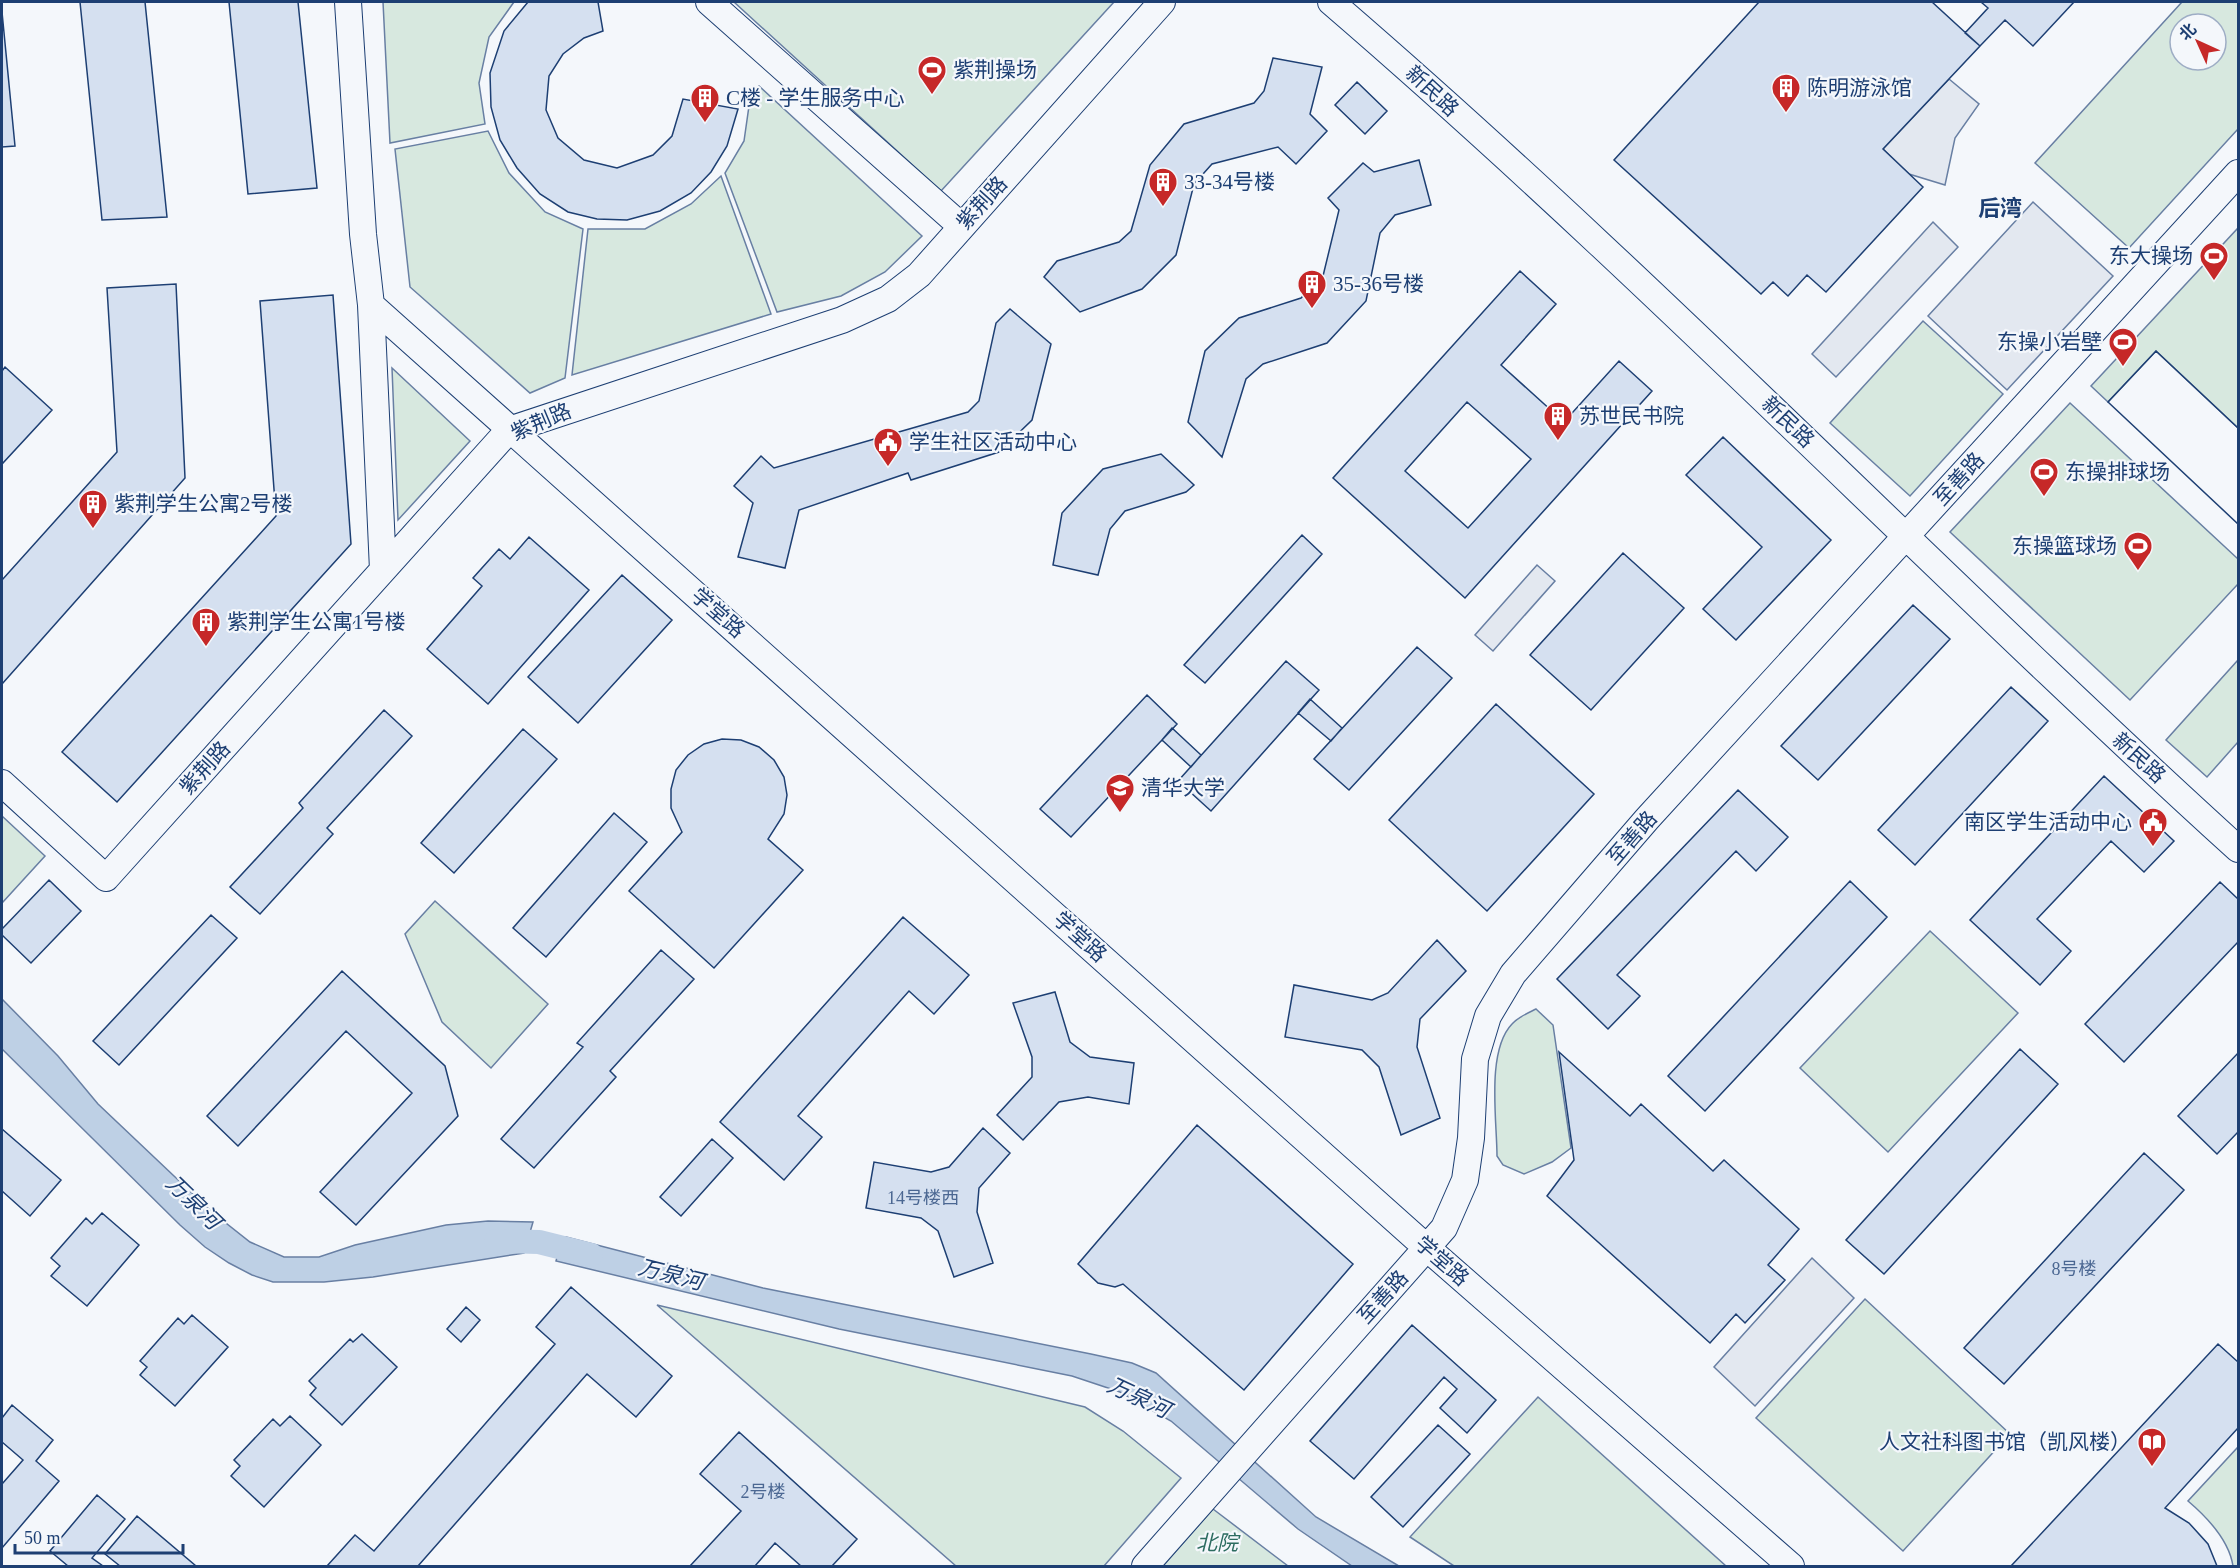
<svg xmlns="http://www.w3.org/2000/svg" width="2240" height="1568" font-family="'Times New Roman','Noto Sans SC',serif">
  <rect width="100%" height="100%" fill="#f4f7fb"/>
  <!-- green -->
  <path fill="#d7e8df" stroke="#687fa3" stroke-width="1.5" fill-rule="evenodd" d="M 383,2 L 514,2 L 489,37 L 479,83 L 485,124 L 390,143 Z
    M 734,2 L 1114,2 L 941,191 Z
    M 2182,2 L 2238,2 L 2238,129 L 2129,248 L 2035,163 ZM 2180,24 L 2216,24 L 2216,60 L 2180,60 Z
    M 759,86 L 922,236 L 885,272 L 841,296 L 777,312 L 725,173 L 744,141 L 751,92 Z
    M 488,131 L 509,173 L 545,212 L 583,229 L 565,378 L 530,393 L 410,287 L 395,149 Z
    M 721,176 L 771,314 L 572,375 L 588,229 L 645,229 L 691,204 Z
    M 2238,228 L 2238,428 L 2156,351 L 2108,402 L 2091,386 Z
    M 1923,321 L 2003,394 L 1910,496 L 1830,423 Z
    M 392,368 L 470,441 L 398,520 Z
    M 2070,403 L 2238,559 L 2238,584 L 2130,700 L 1950,532 Z
    M 2238,660 L 2238,742 L 2207,777 L 2166,740 Z
    M 2,816 L 45,856 L 2,903 Z
    M 435,901 L 548,1004 L 491,1068 L 442,1022 L 405,934 Z
    M 1930,931 L 2018,1013 L 1888,1152 L 1800,1068 Z
    M 1536,1009 L 1553,1025 L 1571,1148 L 1552,1162 L 1524,1174 L 1503,1165 L 1497,1156 C 1497,1121 1486,1051 1512,1024 C 1518,1017 1528,1013 1536,1009 Z
    M 1865,1299 L 2010,1434 L 1903,1551 L 1756,1418 Z
    M 657,1305 L 1085,1407 L 1123,1431 L 1181,1478 L 1104,1566 L 956,1566 Z
    M 1538,1397 L 1726,1566 L 1454,1566 L 1410,1537 Z
    M 2238,1447 L 2238,1566 L 2233,1566 C 2229,1540 2208,1518 2188,1501 Z
    M 1213,1509 L 1288,1566 L 1163,1566 Z"/>
  <!-- parking -->
  <path fill="#e3e8f0" stroke="#687fa3" stroke-width="1.5" d="M 1949,79 L 1979,104 L 1955,138 L 1945,185 L 1909,174 L 1883,149 Z
    M 2033,202 L 2113,276 L 2007,390 L 1928,316 Z
    M 1933,222 L 1958,247 L 1836,377 L 1812,354 Z
    M 1537,565 L 1555,581 L 1493,651 L 1475,635 Z
    M 1812,1258 L 1854,1298 L 1755,1406 L 1714,1367 Z"/>
  <!-- water -->
  <path fill="#bed0e5" stroke="#687fa3" stroke-width="1.5" d="M 2,999 L 58,1056 L 98,1104 L 212,1212 L 250,1242 L 284,1257 L 319,1257 L 355,1245 L 446,1225 L 488,1221 L 533,1222 L 524,1253 L 373,1277 L 324,1282 L 273,1282 L 252,1275 L 229,1263 L 205,1247 L 180,1225 L 2,1049 Z
    M 566,1237 L 763,1288 L 1091,1354 L 1132,1363 L 1156,1373 L 1316,1517 L 1399,1566 L 1352,1566 L 1298,1529 L 1171,1421 L 1120,1392 L 1072,1376 L 839,1329 L 556,1261 L 562,1239 Z"/>
  <g fill="none" stroke-linecap="round" stroke-linejoin="round">
    <!-- canal -->
    <path stroke="#bed0e5" stroke-width="24" d="M 496,1241 L 539,1242 L 591,1255"/>
  </g>
  <!-- building -->
  <path fill="#d5e0f0" stroke="#1d3f73" stroke-width="1.5" fill-rule="evenodd" d="M 80,2 L 145,2 L 167,217 L 102,220 Z
    M 229,2 L 298,2 L 317,188 L 248,194 Z
    M 528,2 L 598,2 L 603,31 L 584,38 L 563,54 L 549,76 L 546,110 L 558,138 L 584,160 L 617,168 L 653,155 L 672,136 L 683,99 L 738,109 L 727,146 L 711,172 L 691,193 L 660,211 L 627,220 L 597,219 L 568,212 L 540,194 L 517,168 L 500,140 L 491,107 L 490,73 L 504,31 Z
    M 1759,2 L 1932,2 L 1980,46 L 1883,149 L 1923,187 L 1826,292 L 1807,275 L 1788,296 L 1773,282 L 1761,294 L 1614,160 Z
    M 1981,2 L 2074,2 L 2033,46 L 2005,20 L 1980,46 L 1965,33 L 1988,8 Z
    M 2,12 L 15,146 L 2,147 Z
    M 1273,58 L 1322,67 L 1310,114 L 1327,131 L 1296,164 L 1278,147 L 1212,164 L 1194,184 L 1176,255 L 1142,289 L 1080,312 L 1044,277 L 1057,261 L 1119,242 L 1131,231 L 1150,165 L 1184,124 L 1254,103 L 1264,91 Z
    M 1357,82 L 1387,111 L 1365,134 L 1335,105 Z
    M 1419,160 L 1431,205 L 1395,215 L 1380,233 L 1366,301 L 1327,343 L 1263,364 L 1246,379 L 1222,457 L 1188,422 L 1205,351 L 1239,318 L 1301,298 L 1323,276 L 1339,210 L 1328,198 L 1363,163 L 1374,172 Z
    M 1520,271 L 1556,304 L 1501,365 L 1564,422 L 1619,361 L 1652,391 L 1465,598 L 1333,478 ZM 1467,402 L 1531,459 L 1468,528 L 1405,471 Z
    M 176,284 L 185,478 L 2,684 L 2,580 L 117,452 L 107,288 Z
    M 333,295 L 351,544 L 117,802 L 62,752 L 276,516 L 260,301 Z
    M 1010,309 L 1051,344 L 1032,420 L 999,452 L 911,480 L 908,473 L 799,510 L 785,568 L 738,557 L 753,503 L 734,486 L 761,456 L 774,468 L 968,412 L 979,401 L 996,323 Z
    M 2156,351 L 2238,428 L 2238,524 L 2108,402 Z
    M 2156,351 L 2238,428 L 2238,524 L 2108,402 Z
    M 5,367 L 52,410 L 2,464 L 2,371 Z
    M 1723,437 L 1831,540 L 1736,640 L 1703,609 L 1762,547 L 1686,475 Z
    M 1161,454 L 1194,485 L 1186,492 L 1125,511 L 1110,529 L 1098,575 L 1053,565 L 1062,513 L 1103,469 Z
    M 1302,535 L 1322,554 L 1205,683 L 1184,665 Z
    M 529,537 L 589,590 L 488,704 L 427,649 L 482,586 L 473,578 L 499,549 L 510,559 Z
    M 1623,553 L 1684,608 L 1591,710 L 1530,655 Z
    M 622,575 L 672,620 L 578,723 L 528,677 Z
    M 1913,605 L 1950,639 L 1818,780 L 1781,746 Z
    M 1417,647 L 1452,678 L 1349,790 L 1314,759 Z
    M 1286,661 L 1319,690 L 1211,811 L 1178,781 Z
    M 2011,687 L 2048,721 L 1915,865 L 1878,830 Z
    M 1147,695 L 1177,724 L 1071,837 L 1040,809 Z
    M 1310,699 L 1342,728 L 1331,741 L 1298,713 Z
    M 1496,704 L 1594,794 L 1487,911 L 1389,820 Z
    M 384,710 L 412,736 L 327,828 L 333,834 L 260,914 L 230,887 L 303,808 L 299,803 Z
    M 1172,728 L 1201,755 L 1191,767 L 1162,740 Z
    M 523,729 L 557,759 L 454,873 L 421,843 Z
    M 722,739 L 741,740 L 759,747 L 774,760 L 784,777 L 787,795 L 784,814 L 768,839 L 803,870 L 714,968 L 629,891 L 682,832 L 671,808 L 671,789 L 676,770 L 688,755 L 704,744 Z
    M 2104,776 L 2174,841 L 2144,872 L 2111,841 L 2037,919 L 2071,951 L 2040,985 L 1970,920 Z
    M 1738,790 L 1788,837 L 1756,871 L 1736,851 L 1617,975 L 1640,996 L 1608,1029 L 1557,979 Z
    M 614,813 L 647,842 L 546,957 L 513,928 Z
    M 49,880 L 81,911 L 31,963 L 2,935 L 2,929 Z
    M 1850,881 L 1887,917 L 1705,1111 L 1668,1076 Z
    M 2220,882 L 2238,899 L 2238,942 L 2124,1062 L 2085,1024 Z
    M 211,915 L 237,938 L 119,1065 L 93,1041 Z
    M 903,917 L 969,975 L 934,1014 L 909,991 L 798,1116 L 822,1137 L 784,1180 L 720,1122 Z
    M 1437,940 L 1466,971 L 1420,1019 L 1417,1047 L 1440,1118 L 1401,1135 L 1379,1067 L 1362,1050 L 1285,1037 L 1294,985 L 1372,1000 L 1388,993 Z
    M 661,950 L 694,979 L 610,1071 L 616,1077 L 534,1168 L 501,1139 L 583,1047 L 577,1043 Z
    M 342,971 L 445,1066 L 458,1116 L 356,1225 L 320,1192 L 412,1093 L 346,1031 L 238,1146 L 207,1116 Z
    M 1055,992 L 1070,1042 L 1090,1057 L 1134,1063 L 1129,1104 L 1088,1097 L 1059,1102 L 1023,1140 L 997,1115 L 1032,1077 L 1032,1057 L 1013,1003 Z
    M 2020,1049 L 2058,1084 L 1884,1274 L 1846,1240 Z
    M 1559,1052 L 1630,1116 L 1641,1104 L 1713,1171 L 1724,1160 L 1799,1229 L 1768,1265 L 1785,1280 L 1745,1323 L 1736,1314 L 1710,1343 L 1547,1196 L 1574,1160 Z
    M 2238,1053 L 2238,1132 L 2217,1154 L 2178,1116 Z
    M 1197,1125 L 1353,1264 L 1244,1390 L 1123,1284 L 1115,1287 L 1098,1283 L 1078,1264 Z
    M 983,1128 L 1010,1153 L 979,1188 L 977,1212 L 993,1263 L 954,1277 L 938,1231 L 921,1218 L 866,1208 L 874,1162 L 931,1172 L 949,1167 Z
    M 2,1129 L 61,1180 L 30,1216 L 2,1191 Z
    M 712,1139 L 733,1158 L 681,1216 L 660,1197 Z
    M 2144,1153 L 2184,1190 L 2004,1384 L 1964,1348 Z
    M 102,1213 L 139,1245 L 87,1306 L 51,1276 L 60,1266 L 51,1258 L 86,1218 L 92,1224 Z
    M 571,1287 L 672,1376 L 636,1417 L 587,1374 L 418,1566 L 327,1566 L 355,1535 L 374,1551 L 555,1344 L 536,1327 Z
    M 466,1307 L 480,1320 L 461,1342 L 447,1329 Z
    M 192,1315 L 228,1347 L 175,1406 L 140,1375 L 147,1367 L 140,1361 L 178,1318 L 184,1324 Z
    M 1412,1325 L 1496,1400 L 1467,1433 L 1440,1408 L 1457,1389 L 1444,1377 L 1354,1479 L 1310,1441 Z
    M 362,1334 L 397,1367 L 342,1425 L 310,1395 L 316,1388 L 309,1381 L 350,1339 L 353,1342 Z
    M 2218,1344 L 2238,1362 L 2238,1428 L 2165,1508 L 2189,1523 L 2208,1544 L 2217,1566 L 2011,1566 Z
    M 12,1405 L 53,1440 L 36,1461 L 59,1481 L 2,1548 L 2,1484 L 23,1460 L 2,1442 L 2,1418 Z
    M 290,1416 L 321,1445 L 264,1507 L 231,1476 L 240,1466 L 234,1460 L 273,1419 L 280,1426 Z
    M 1438,1425 L 1470,1454 L 1403,1527 L 1371,1497 Z
    M 739,1432 L 857,1539 L 832,1566 L 801,1566 L 775,1543 L 755,1566 L 690,1566 L 741,1511 L 700,1474 Z
    M 97,1495 L 125,1519 L 92,1558 L 103,1566 L 68,1566 L 50,1551 Z
    M 137,1516 L 196,1566 L 120,1566 L 105,1554 Z"/>
  <g fill="none" stroke-linecap="round" stroke-linejoin="round">
    <!-- minor casing -->
    <g stroke="#1d3f73" stroke-width="28">
      <path id="minor" d="M 348,2 L 363,234 L 371,305 L 383,570
        M 709,2 L 961,226
        M 1331,2 C 1645,272 1932,571 2238,849
        M 371,305 L 1427,1248 L 1791,1566
        M 2,783 L 106,878 L 509,430 L 842,320 L 888,299 L 919,275 L 1162,2
        M 1145,1566 L 1444,1228 L 1465,1180 L 1471,1138 L 1475,1059 L 1488,1016 L 1513,974 L 1647,819 L 2238,173"/>
    </g>
    <!-- minor -->
    <use href="#minor" stroke="#f4f7fb" stroke-width="26"/>
  </g>
  <!-- icons -->
  <defs>
    <g id="stadium-pin" transform="scale(1.5)"><path d="M0 17L-7.5 6A9.5 9.5 0 1 1 7.5 6Z" fill="#c62828" stroke="#f4f7fb"/><path d="M0-5a6.5 5 0 1 0 0 10a6.5 5 0 1 0 0-10ZM-3.5-1.8h7v3.6h-7Z" fill="#fff"/></g>
    <g id="building-pin" transform="scale(1.5)"><path d="M0 17L-7.5 6A9.5 9.5 0 1 1 7.5 6Z" fill="#c62828" stroke="#f4f7fb"/><path d="M-4-6H4V6H1V3H-1V6H-4ZM-2.5-4.3h1.7v1.8h-1.7ZM.8-4.3h1.7v1.8H.8ZM-2.5-1h1.7V.8h-1.7ZM.8-1h1.7V.8H.8Z" fill="#fff"/></g>
    <g id="civic-pin" transform="scale(1.5)"><path d="M0 17L-7.5 6A9.5 9.5 0 1 1 7.5 6Z" fill="#c62828" stroke="#f4f7fb"/><path d="M-.6-6.5H3V-4.5H.6V-3L4-1V1h2V6H-6V1h2V-1L-.6-3ZM-1.2 2.5V6h2.4V2.5Z" fill="#fff"/></g>
    <g id="university-pin" transform="scale(1.5)"><path d="M0 17L-7.5 6A9.5 9.5 0 1 1 7.5 6Z" fill="#c62828" stroke="#f4f7fb"/><path d="M0-5L7-2L0 1L-7-2ZM-4 1L0 2.5L4 1V4Q0 6-4 4Z" fill="#fff"/></g>
    <g id="library-pin" transform="scale(1.5)"><path d="M0 17L-7.5 6A9.5 9.5 0 1 1 7.5 6Z" fill="#c62828" stroke="#f4f7fb"/><path d="M-6-4Q-3-5.5-.7-3.5V5Q-3 3-6 4ZM6-4Q3-5.5 .7-3.5V5Q3 3 6 4Z" fill="#fff"/></g>
  </defs>
  <g fill-rule="evenodd">
    <use href="#stadium-pin" x="932" y="70"/>
    <use href="#building-pin" x="1786" y="88"/>
    <use href="#building-pin" x="705" y="98"/>
    <use href="#building-pin" x="1163" y="182"/>
    <use href="#stadium-pin" x="2214" y="256"/>
    <use href="#building-pin" x="1312" y="284"/>
    <use href="#stadium-pin" x="2123" y="342"/>
    <use href="#building-pin" x="1558" y="416"/>
    <use href="#civic-pin" x="888" y="442"/>
    <use href="#stadium-pin" x="2044" y="472"/>
    <use href="#building-pin" x="93" y="504"/>
    <use href="#stadium-pin" x="2138" y="546"/>
    <use href="#building-pin" x="206" y="622"/>
    <use href="#university-pin" x="1120" y="788"/>
    <use href="#civic-pin" x="2153" y="822"/>
    <use href="#library-pin" x="2152" y="1442"/>
  </g>
  <g text-anchor="middle" stroke-width="4.5" stroke-linejoin="round" paint-order="stroke">
    <!-- number labels -->
    <g font-size="18" fill="#4b6792">
      <text x="923" y="1204">14号楼西</text>
      <text x="2074" y="1275">8号楼</text>
      <text x="763" y="1498">2号楼</text>
    </g>
    <!-- poi labels -->
    <g font-size="21" fill="#1d3f73" stroke="#f4f7fb" text-anchor="start">
      <text x="953" y="77">紫荆操场</text>
      <text x="1807" y="95">陈明游泳馆</text>
      <text x="726" y="105">C楼 - 学生服务中心</text>
      <text x="1184" y="189">33-34号楼</text>
      <text x="2193" y="263" text-anchor="end">东大操场</text>
      <text x="1333" y="291">35-36号楼</text>
      <text x="2102" y="349" text-anchor="end">东操小岩壁</text>
      <text x="1579" y="423">苏世民书院</text>
      <text x="909" y="449">学生社区活动中心</text>
      <text x="2065" y="479">东操排球场</text>
      <text x="114" y="511">紫荆学生公寓2号楼</text>
      <text x="2117" y="553" text-anchor="end">东操篮球场</text>
      <text x="227" y="629">紫荆学生公寓1号楼</text>
      <text x="1141" y="795">清华大学</text>
      <text x="2132" y="829" text-anchor="end">南区学生活动中心</text>
      <text x="2131" y="1449" text-anchor="end">人文社科图书馆（凯风楼）</text>
    </g>
    <!-- street labels -->
    <g font-size="21" fill="#1d3f73" stroke="#f4f7fb">
      <text transform="translate(1432 91) rotate(43)" y="7">新民路</text>
      <text transform="translate(982 203) rotate(-48)" y="7">紫荆路</text>
      <text transform="translate(541 422) rotate(-23)" y="7">紫荆路</text>
      <text transform="translate(1788 422) rotate(44)" y="7">新民路</text>
      <text transform="translate(1959 479) rotate(-48)" y="7">至善路</text>
      <text transform="translate(718 613) rotate(41)" y="7">学堂路</text>
      <text transform="translate(2139 758) rotate(42)" y="7">新民路</text>
      <text transform="translate(205 768) rotate(-48)" y="7">紫荆路</text>
      <text transform="translate(1632 838) rotate(-49)" y="7">至善路</text>
      <text transform="translate(1080 937) rotate(42)" y="7">学堂路</text>
      <text transform="translate(1442 1261) rotate(41)" y="7">学堂路</text>
      <text transform="translate(1383 1297) rotate(-48)" y="7">至善路</text>
    </g>
    <!-- park labels -->
    <g font-size="21" font-style="italic" fill="#2c6c60" stroke="#f4f7fb">
      <text x="1217" y="1550">北院</text>
    </g>
    <!-- neighbourhood labels -->
    <g font-size="22" font-weight="bold" fill="#1d3f73" stroke="#f4f7fb">
      <text x="2000" y="216">后湾</text>
    </g>
    <!-- water labels -->
    <g font-size="22" font-style="italic" fill="#1d3f73" stroke="#f4f7fb">
      <text transform="translate(194 1202) rotate(44)" y="8">万泉河</text>
      <text transform="translate(671 1274) rotate(14)" y="8">万泉河</text>
      <text transform="translate(1139 1397) rotate(25)" y="8">万泉河</text>
    </g>
  </g>
  <!-- border -->
  <rect width="2240" height="1568" fill="none" stroke="#1d3f73" stroke-width="6"/>
  <!-- north arrow -->
  <g transform="translate(2198 42) rotate(315)"><circle r="28" fill="#f4f7fb" stroke="#9eadc5" stroke-width="1.5"/>
  <path d="M0-4.5L10 22L0 15L-10 22Z" fill="#c62828"/>
  <text y="-9" font-size="16" font-weight="bold" text-anchor="middle" fill="#1d3f73">北</text>
  </g>
  <!-- scale -->
  <path d="M15 1544v9h168v-9" fill="none" stroke="#1d3f73" stroke-width="3"/>
  <text x="24" y="1544" font-size="18" fill="#1d3f73" stroke="#f4f7fb" stroke-width="4.5" paint-order="stroke">50 m</text>
</svg>
